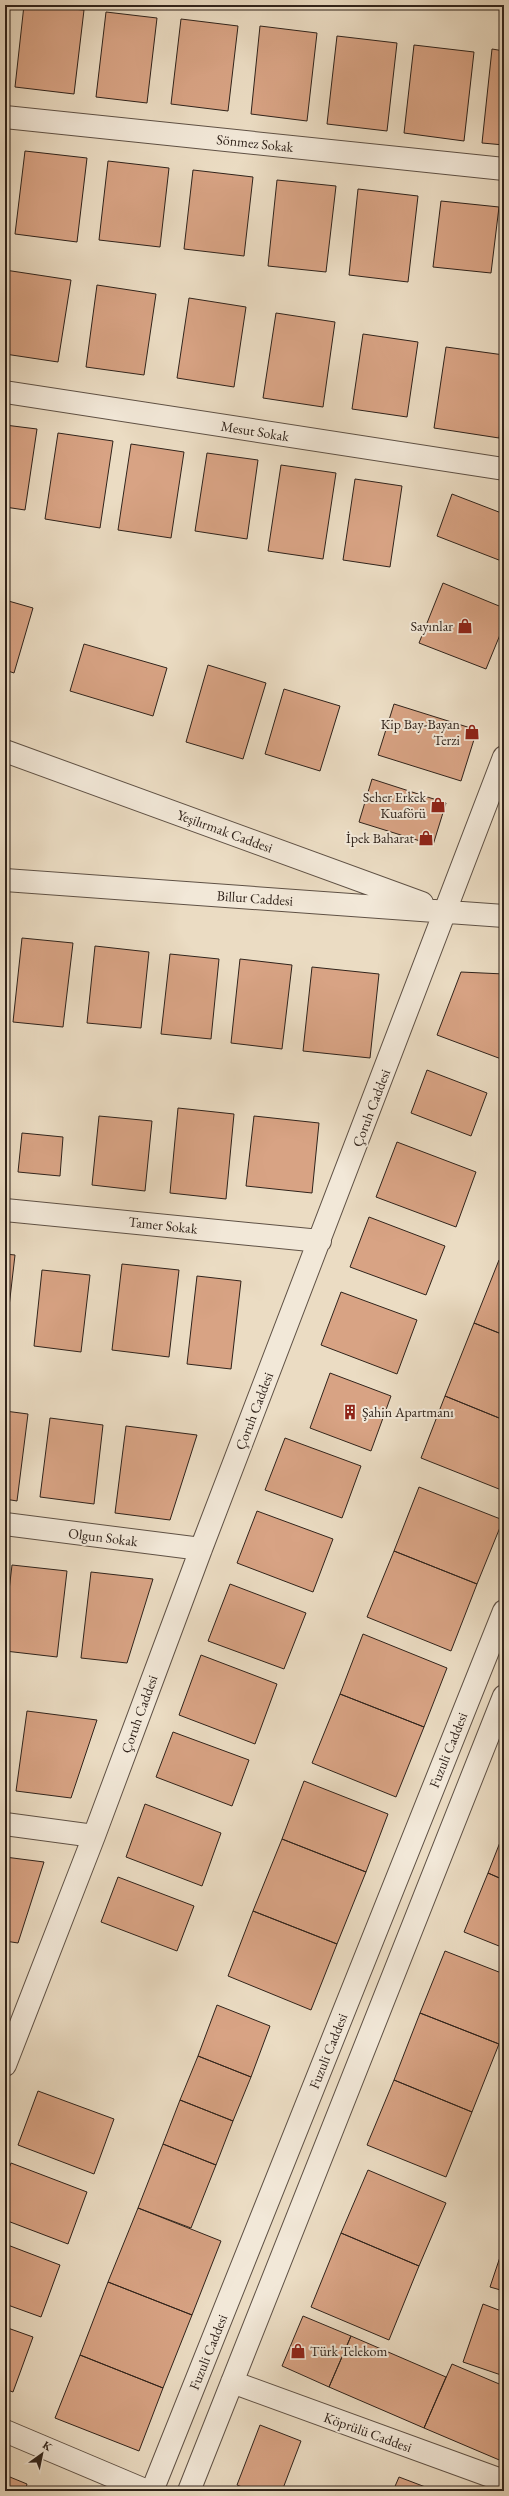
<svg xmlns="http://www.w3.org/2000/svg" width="509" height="2496" font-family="'EB Garamond',serif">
  <rect width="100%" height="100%" fill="#ebdcc3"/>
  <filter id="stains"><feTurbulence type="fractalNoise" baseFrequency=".005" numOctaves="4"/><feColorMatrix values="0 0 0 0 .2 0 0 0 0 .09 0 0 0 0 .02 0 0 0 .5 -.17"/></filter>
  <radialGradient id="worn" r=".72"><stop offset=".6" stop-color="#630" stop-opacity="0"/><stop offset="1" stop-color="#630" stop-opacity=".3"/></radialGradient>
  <!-- building -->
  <path fill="#d8a384" stroke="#30231b" d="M 24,5 L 84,10 L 74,94 L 15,87 Z
    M 106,12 L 157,18 L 147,103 L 96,97 Z
    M 181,19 L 238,26 L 228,111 L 171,104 Z
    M 260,26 L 317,33 L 307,121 L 251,114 Z
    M 337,36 L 397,43 L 387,131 L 327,124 Z
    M 414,45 L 474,52 L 464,141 L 404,133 Z
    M 492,49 L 504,51 L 504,145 L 482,143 Z
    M 25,151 L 87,158 L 77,242 L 15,234 Z
    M 108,161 L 169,168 L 160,247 L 99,240 Z
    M 193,170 L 253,177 L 244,256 L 184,249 Z
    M 277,180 L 336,186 L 326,272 L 268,266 Z
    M 358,189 L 418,196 L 408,282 L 349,275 Z
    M 441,201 L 499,207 L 491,273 L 433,267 Z
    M 5,270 L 71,280 L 58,362 L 5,354 Z
    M 97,285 L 156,294 L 144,375 L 86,367 Z
    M 189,298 L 246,307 L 234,387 L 177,378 Z
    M 276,313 L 335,322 L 323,407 L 263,398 Z
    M 363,334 L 418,342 L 407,417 L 352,409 Z
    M 446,347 L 504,355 L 504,401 L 499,438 L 434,428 Z
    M 5,425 L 37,429 L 25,510 L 5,507 Z
    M 58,433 L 113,441 L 100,528 L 45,519 Z
    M 131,444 L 184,452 L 171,538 L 118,530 Z
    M 207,453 L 258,460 L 247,539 L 195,531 Z
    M 281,465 L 336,473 L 323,559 L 268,551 Z
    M 355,479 L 402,486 L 390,567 L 343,560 Z
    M 452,494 L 504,514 L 504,562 L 437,536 Z
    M 443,583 L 504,608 L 504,625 L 486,669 L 419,643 Z
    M 5,600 L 33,608 L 14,673 L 5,670 Z
    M 84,644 L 167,668 L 153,716 L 70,691 Z
    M 208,665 L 266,683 L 243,759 L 186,742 Z
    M 284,689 L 340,706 L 320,771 L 265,754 Z
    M 394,704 L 477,730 L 461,781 L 378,755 Z
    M 372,779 L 446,803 L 433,845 L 359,822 Z
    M 22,938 L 73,943 L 63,1027 L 13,1022 Z
    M 95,946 L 149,952 L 141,1028 L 87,1023 Z
    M 170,954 L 219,959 L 211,1039 L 161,1034 Z
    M 240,959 L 292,965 L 282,1049 L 231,1043 Z
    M 312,967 L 379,974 L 370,1058 L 303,1051 Z
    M 461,972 L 504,974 L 504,1060 L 437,1035 Z
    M 427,1070 L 487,1093 L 471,1136 L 411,1113 Z
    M 178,1108 L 234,1114 L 226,1199 L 170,1193 Z
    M 99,1116 L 152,1121 L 145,1191 L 92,1185 Z
    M 254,1116 L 319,1123 L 312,1193 L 246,1186 Z
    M 22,1133 L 63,1137 L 60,1176 L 18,1172 Z
    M 397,1142 L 476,1172 L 456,1227 L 376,1197 Z
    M 369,1217 L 445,1246 L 426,1295 L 350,1267 Z
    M 5,1254 L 15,1255 L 6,1333 L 5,1333 Z
    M 499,1260 L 504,1262 L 504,1335 L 474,1323 Z
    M 122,1264 L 179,1270 L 169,1357 L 112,1350 Z
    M 42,1270 L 90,1275 L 81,1352 L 34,1346 Z
    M 197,1276 L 241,1281 L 231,1369 L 187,1364 Z
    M 341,1292 L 417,1320 L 397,1374 L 321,1345 Z
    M 474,1323 L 504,1335 L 504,1420 L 445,1396 Z
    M 330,1373 L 391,1396 L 371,1451 L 310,1428 Z
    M 445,1396 L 504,1420 L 504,1491 L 421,1458 Z
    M 5,1411 L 28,1414 L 17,1501 L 5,1499 Z
    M 50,1418 L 103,1425 L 94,1504 L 40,1497 Z
    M 126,1426 L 197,1435 L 170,1520 L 115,1513 Z
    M 285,1438 L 361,1466 L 342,1518 L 265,1490 Z
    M 419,1487 L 503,1520 L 477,1584 L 394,1551 Z
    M 257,1511 L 333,1539 L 313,1592 L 237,1563 Z
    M 394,1551 L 477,1584 L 451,1651 L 367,1617 Z
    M 12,1565 L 67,1571 L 57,1657 L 5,1651 L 5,1625 Z
    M 91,1572 L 153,1579 L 127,1663 L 81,1658 Z
    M 230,1584 L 306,1613 L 284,1669 L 208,1641 Z
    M 363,1634 L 447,1668 L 424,1727 L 340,1694 Z
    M 201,1655 L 277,1684 L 255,1744 L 179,1715 Z
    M 340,1694 L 424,1727 L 396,1797 L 312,1763 Z
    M 27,1711 L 97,1720 L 71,1798 L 16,1791 Z
    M 173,1732 L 249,1760 L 232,1806 L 156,1777 Z
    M 304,1781 L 388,1814 L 366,1872 L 282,1839 Z
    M 145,1804 L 221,1833 L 202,1886 L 126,1857 Z
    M 504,1832 L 504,1880 L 488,1873 Z
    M 282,1839 L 366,1872 L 337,1944 L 253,1911 Z
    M 5,1857 L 44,1862 L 18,1943 L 5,1941 Z
    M 488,1873 L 504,1880 L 504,1948 L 464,1932 Z
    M 118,1877 L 194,1906 L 177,1951 L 101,1922 Z
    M 253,1911 L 337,1944 L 311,2010 L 228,1976 Z
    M 445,1951 L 504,1974 L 504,2033 L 499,2044 L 420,2013 Z
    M 217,2005 L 270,2026 L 251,2077 L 198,2056 Z
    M 420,2013 L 499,2044 L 472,2112 L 394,2080 Z
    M 198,2056 L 251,2077 L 233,2121 L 180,2100 Z
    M 394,2080 L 472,2112 L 446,2177 L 367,2145 Z
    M 38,2091 L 114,2119 L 94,2174 L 18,2145 Z
    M 180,2100 L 233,2121 L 216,2165 L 163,2144 Z
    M 163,2144 L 216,2165 L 191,2228 L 138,2208 Z
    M 11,2163 L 87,2192 L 68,2244 L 5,2220 L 5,2180 Z
    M 368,2170 L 446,2203 L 419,2266 L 341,2233 Z
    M 138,2208 L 221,2241 L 192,2315 L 108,2282 Z
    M 341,2233 L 419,2266 L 389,2340 L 311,2307 Z
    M 5,2244 L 60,2265 L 41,2317 L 5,2304 Z
    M 504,2245 L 504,2291 L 490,2287 Z
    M 108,2282 L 192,2315 L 163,2388 L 80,2355 Z
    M 483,2304 L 504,2312 L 504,2376 L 463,2362 Z
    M 303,2316 L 351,2336 L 329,2387 L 282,2366 Z
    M 5,2327 L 33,2337 L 13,2392 L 5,2389 Z
    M 351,2336 L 446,2377 L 424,2428 L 329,2387 Z
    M 80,2355 L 163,2388 L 139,2451 L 55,2418 Z
    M 452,2364 L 504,2386 L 504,2462 L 424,2428 Z
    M 260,2425 L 301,2441 L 282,2491 L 252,2491 L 237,2485 Z
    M 5,2475 L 27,2484 L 25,2491 L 5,2491 Z
    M 399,2477 L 436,2491 L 393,2491 Z"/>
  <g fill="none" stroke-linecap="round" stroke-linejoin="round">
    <!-- minor casing -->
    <g stroke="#5f5145" stroke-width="24">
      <path id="minor" d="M 5,117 L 504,169
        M 5,392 L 504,469
        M 5,751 L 422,903
        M 5,880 L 504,916
        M 5,1210 L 320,1241
        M 5,1524 L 201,1549
        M 5,1824 L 94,1836
        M 5,2065 L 94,1836 L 201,1549 L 504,757
        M 232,2382 L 504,2481
        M 5,2431 L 147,2491
        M 152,2491 L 504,1611
        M 189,2491 L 504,1696"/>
    </g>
    <!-- minor -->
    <use href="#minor" stroke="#f2e8d8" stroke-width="22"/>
  </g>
  <!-- icons -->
  <defs>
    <g id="shop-bare" transform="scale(1.2)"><path d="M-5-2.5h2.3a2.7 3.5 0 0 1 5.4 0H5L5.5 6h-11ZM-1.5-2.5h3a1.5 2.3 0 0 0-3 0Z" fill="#8f2418" stroke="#f2e8d8" stroke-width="2.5" paint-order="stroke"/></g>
    <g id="building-bare" transform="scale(1.2)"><path d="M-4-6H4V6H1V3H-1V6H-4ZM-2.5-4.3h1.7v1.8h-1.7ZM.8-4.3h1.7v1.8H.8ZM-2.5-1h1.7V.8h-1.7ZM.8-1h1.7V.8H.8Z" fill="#8f2418" stroke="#f2e8d8" stroke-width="2.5" paint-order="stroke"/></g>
  </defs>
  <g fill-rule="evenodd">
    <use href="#shop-bare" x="465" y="626"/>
    <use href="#shop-bare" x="472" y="732"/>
    <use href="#shop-bare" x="438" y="805"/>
    <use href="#shop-bare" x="426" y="838"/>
    <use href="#building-bare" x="350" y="1412"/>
    <use href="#shop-bare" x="298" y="2351"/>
  </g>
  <g text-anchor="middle" stroke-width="4" stroke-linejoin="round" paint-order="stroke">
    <!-- street labels -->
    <g font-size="14" fill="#30231b" stroke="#f2e8d8">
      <text transform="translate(255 143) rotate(6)" y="5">Sönmez Sokak</text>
      <text transform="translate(255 431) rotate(9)" y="5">Mesut Sokak</text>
      <text transform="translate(225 831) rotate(20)" y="5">Yeşilırmak Caddesi</text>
      <text transform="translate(255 898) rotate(4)" y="5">Billur Caddesi</text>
      <text transform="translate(371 1108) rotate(-69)" y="5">Çoruh Caddesi</text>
      <text transform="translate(163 1225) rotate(6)" y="5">Tamer Sokak</text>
      <text transform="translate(254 1411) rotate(-69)" y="5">Çoruh Caddesi</text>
      <text transform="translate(103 1537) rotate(7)" y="5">Olgun Sokak</text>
      <text transform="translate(139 1714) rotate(-70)" y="5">Çoruh Caddesi</text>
      <text transform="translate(448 1750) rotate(-68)" y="5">Fuzuli Caddesi</text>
      <text transform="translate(328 2051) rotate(-68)" y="5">Fuzuli Caddesi</text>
      <text transform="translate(208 2352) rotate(-68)" y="5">Fuzuli Caddesi</text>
      <text transform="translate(368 2432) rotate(20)" y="5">Köprülü Caddesi</text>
    </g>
    <!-- poi labels -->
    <g font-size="14" fill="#30231b" stroke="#f2e8d8" text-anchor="end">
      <text x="453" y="631">Sayınlar</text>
      <text x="460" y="729">Kip Bay-Bayan<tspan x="460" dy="16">Terzi</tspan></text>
      <text x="426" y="802">Seher Erkek<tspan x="426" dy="16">Kuaförü</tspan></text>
      <text x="414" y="843">İpek Baharat</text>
      <text x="362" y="1417" text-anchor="start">Şahin Apartmanı</text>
      <text x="310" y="2356" text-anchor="start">Türk Telekom</text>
    </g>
  </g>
  <!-- margin -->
  <rect width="509" height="2496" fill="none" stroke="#ebdcc3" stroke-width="20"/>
  <rect x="6" y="6" width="497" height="2484" fill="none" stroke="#30231b" stroke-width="2"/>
  <rect x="10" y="10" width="489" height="2476" fill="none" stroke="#30231b"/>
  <!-- north arrow -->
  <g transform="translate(42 2454) rotate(33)" stroke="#f2e8d8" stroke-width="3" paint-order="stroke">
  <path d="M0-3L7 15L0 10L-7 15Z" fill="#30231b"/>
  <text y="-6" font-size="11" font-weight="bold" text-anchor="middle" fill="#30231b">K</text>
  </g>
  <rect width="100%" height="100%" filter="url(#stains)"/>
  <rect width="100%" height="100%" fill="url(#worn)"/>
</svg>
